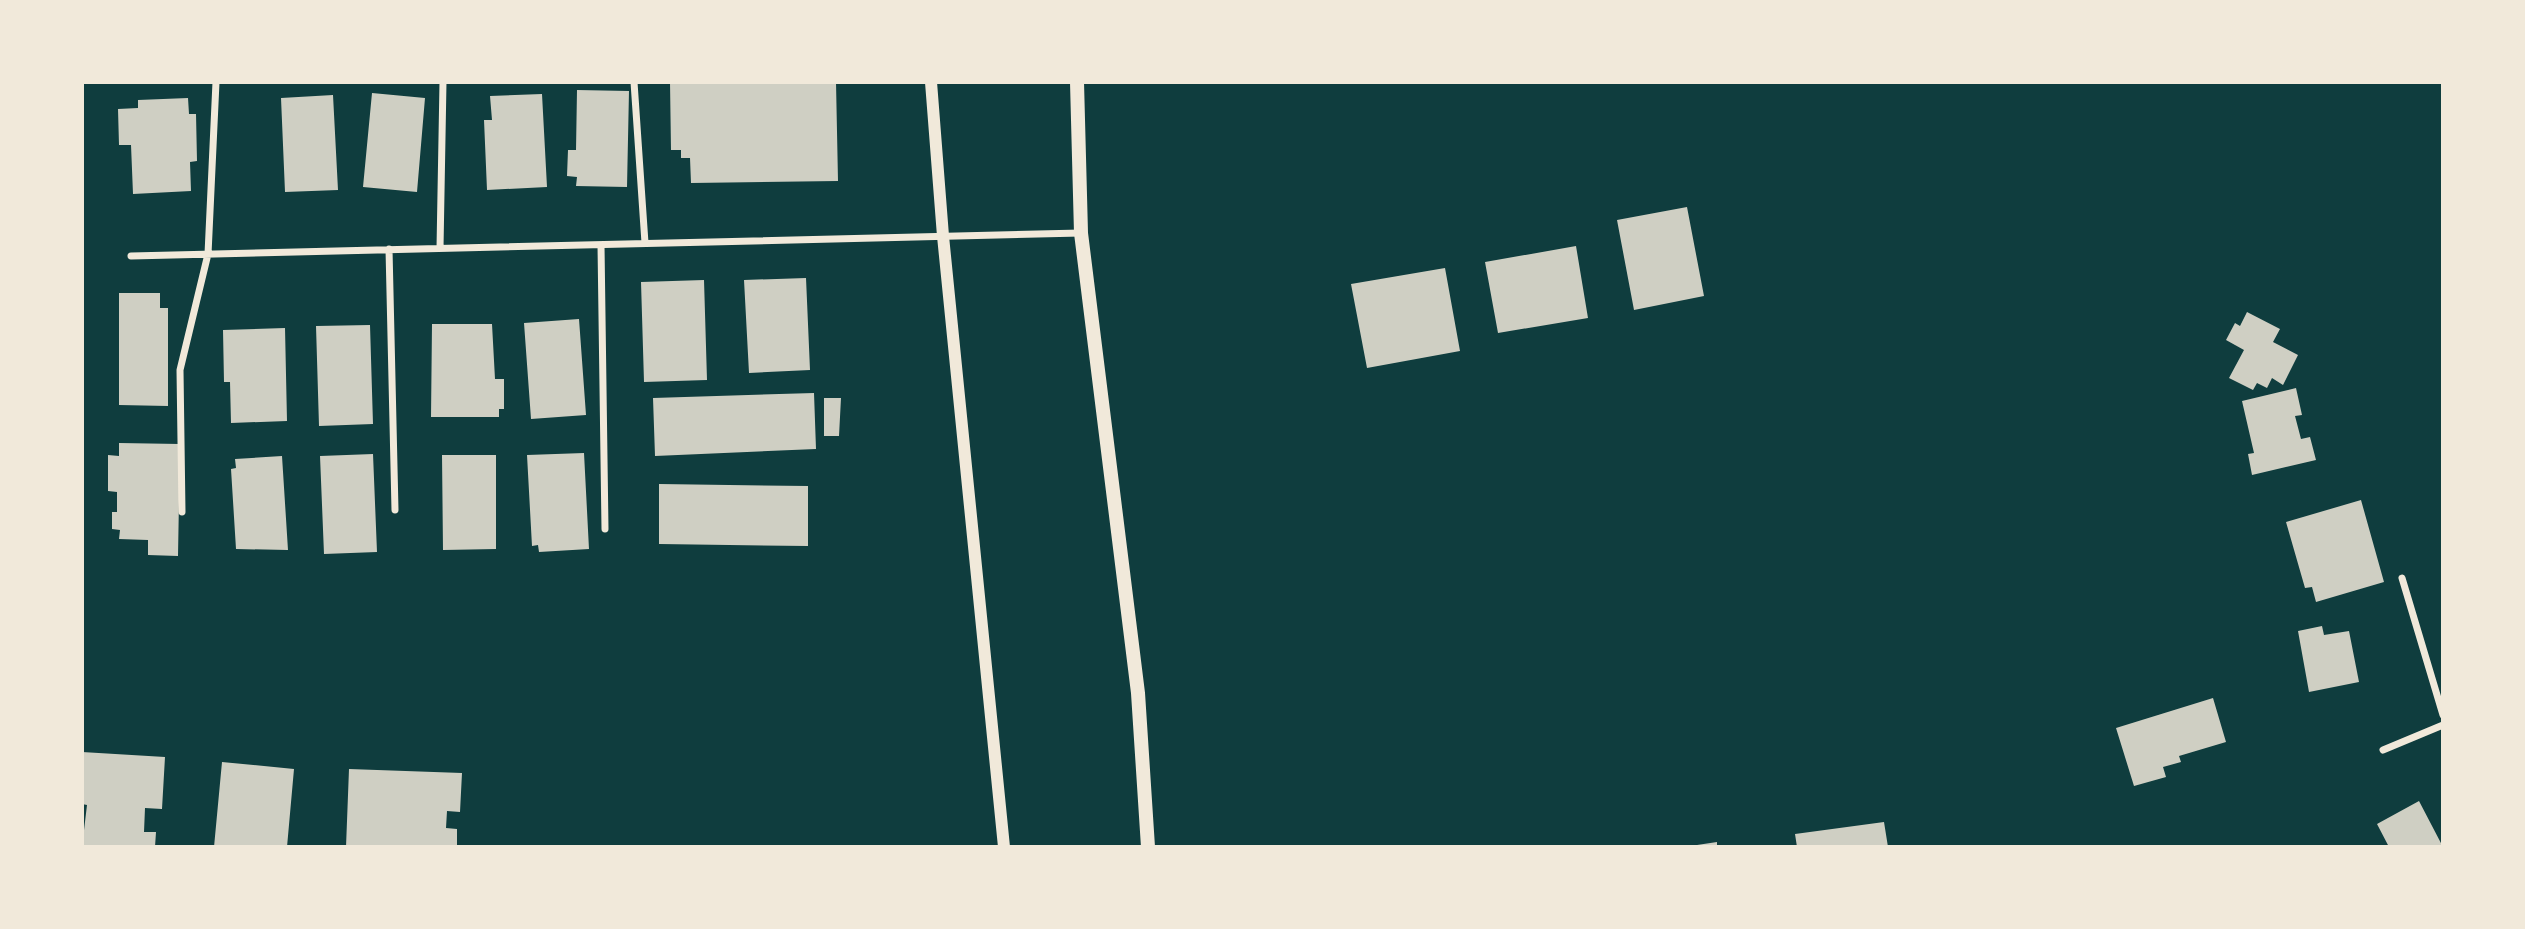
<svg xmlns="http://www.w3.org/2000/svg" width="2525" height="929" font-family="'Varela Round',sans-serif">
  <rect width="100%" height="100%" fill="#0f3d3e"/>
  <!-- building -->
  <path fill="#cfcfc3" d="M 670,82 L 836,82 L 838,181 L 691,183 L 690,158 L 681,158 L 681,150 L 671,150 Z
    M 577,90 L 629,91 L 627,187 L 576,186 L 577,177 L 567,176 L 568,150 L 576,150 Z
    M 372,93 L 425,98 L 417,192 L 363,187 Z
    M 542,94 L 547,187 L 487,190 L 484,120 L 492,120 L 490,96 Z
    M 333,95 L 338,190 L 285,192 L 281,98 Z
    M 188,98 L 189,114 L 196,114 L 197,161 L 190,162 L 191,191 L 133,194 L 131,145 L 119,145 L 118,109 L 138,108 L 138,100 Z
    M 1687,207 L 1704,296 L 1634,310 L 1617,220 Z
    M 1576,246 L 1588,318 L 1498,333 L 1485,262 Z
    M 1445,268 L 1460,351 L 1367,368 L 1351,284 Z
    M 806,278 L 810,370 L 749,373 L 744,280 Z
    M 704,280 L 707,380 L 644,382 L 641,282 Z
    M 119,293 L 160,293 L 160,308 L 168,308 L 168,406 L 119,405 Z
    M 2247,312 L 2280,329 L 2273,342 L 2298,355 L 2283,385 L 2272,378 L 2267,388 L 2257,383 L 2253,390 L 2229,378 L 2244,350 L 2226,340 L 2235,323 L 2240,326 Z
    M 579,319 L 586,415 L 531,419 L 524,323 Z
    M 432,324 L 492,324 L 495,379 L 504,379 L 504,409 L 499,409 L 499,417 L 431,417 Z
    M 370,325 L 373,424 L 319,426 L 316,326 Z
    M 285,328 L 287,421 L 231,423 L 230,382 L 224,382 L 223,330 Z
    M 2296,388 L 2302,415 L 2295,416 L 2301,439 L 2310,437 L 2316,460 L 2252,475 L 2248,454 L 2254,453 L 2242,401 Z
    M 814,393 L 816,449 L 655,456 L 653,398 Z
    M 824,398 L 841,398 L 839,436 L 824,436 Z
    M 119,443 L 180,444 L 178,556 L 148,555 L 148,540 L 119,539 L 120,530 L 112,529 L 112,512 L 117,512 L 117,492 L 108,491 L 108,455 L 119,456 Z
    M 584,453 L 589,549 L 539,552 L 538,545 L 532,546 L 527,455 Z
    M 373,454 L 377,552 L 324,554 L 320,456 Z
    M 442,455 L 496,455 L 496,549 L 443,550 Z
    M 282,456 L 288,550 L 236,549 L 231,469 L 236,468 L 235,459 Z
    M 659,484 L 808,486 L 808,546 L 659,544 Z
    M 2361,500 L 2384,582 L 2316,602 L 2312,587 L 2305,588 L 2286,522 Z
    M 2322,626 L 2324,635 L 2349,631 L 2359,682 L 2309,692 L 2298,631 Z
    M 2213,698 L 2226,742 L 2179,756 L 2181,762 L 2163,767 L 2166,777 L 2134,786 L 2116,728 Z
    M 82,752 L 165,757 L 162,809 L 145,808 L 144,832 L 156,832 L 155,847 L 82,847 L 87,805 L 82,804 Z
    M 222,762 L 294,769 L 287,847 L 214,847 Z
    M 349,769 L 462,773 L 460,812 L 447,811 L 446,828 L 457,829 L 457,847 L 346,847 Z
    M 2419,801 L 2443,847 L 2389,847 L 2377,824 Z
    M 1884,822 L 1888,847 L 1797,847 L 1795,834 Z
    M 1717,842 L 1717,847 L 1697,847 L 1697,845 Z"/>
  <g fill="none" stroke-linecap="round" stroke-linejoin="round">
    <!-- minor -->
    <path stroke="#f1e9da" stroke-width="7" d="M 634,82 L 645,243
      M 601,245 L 605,529
      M 440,248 L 443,82
      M 389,249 L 395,510
      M 131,256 L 1081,233
      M 182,512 L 180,370 L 208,254 L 216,82
      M 2402,578 L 2443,715
      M 2383,750 L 2443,725"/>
    <!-- tertiary -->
    <path stroke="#f1e9da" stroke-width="12" d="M 931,82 L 943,236 L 1004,847"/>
    <!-- secondary -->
    <path stroke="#f1e9da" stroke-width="14" d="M 1077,82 L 1081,233 L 1138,693 L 1148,847"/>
  </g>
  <!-- border -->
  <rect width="2525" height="929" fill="none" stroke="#f1e9da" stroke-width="168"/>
</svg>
